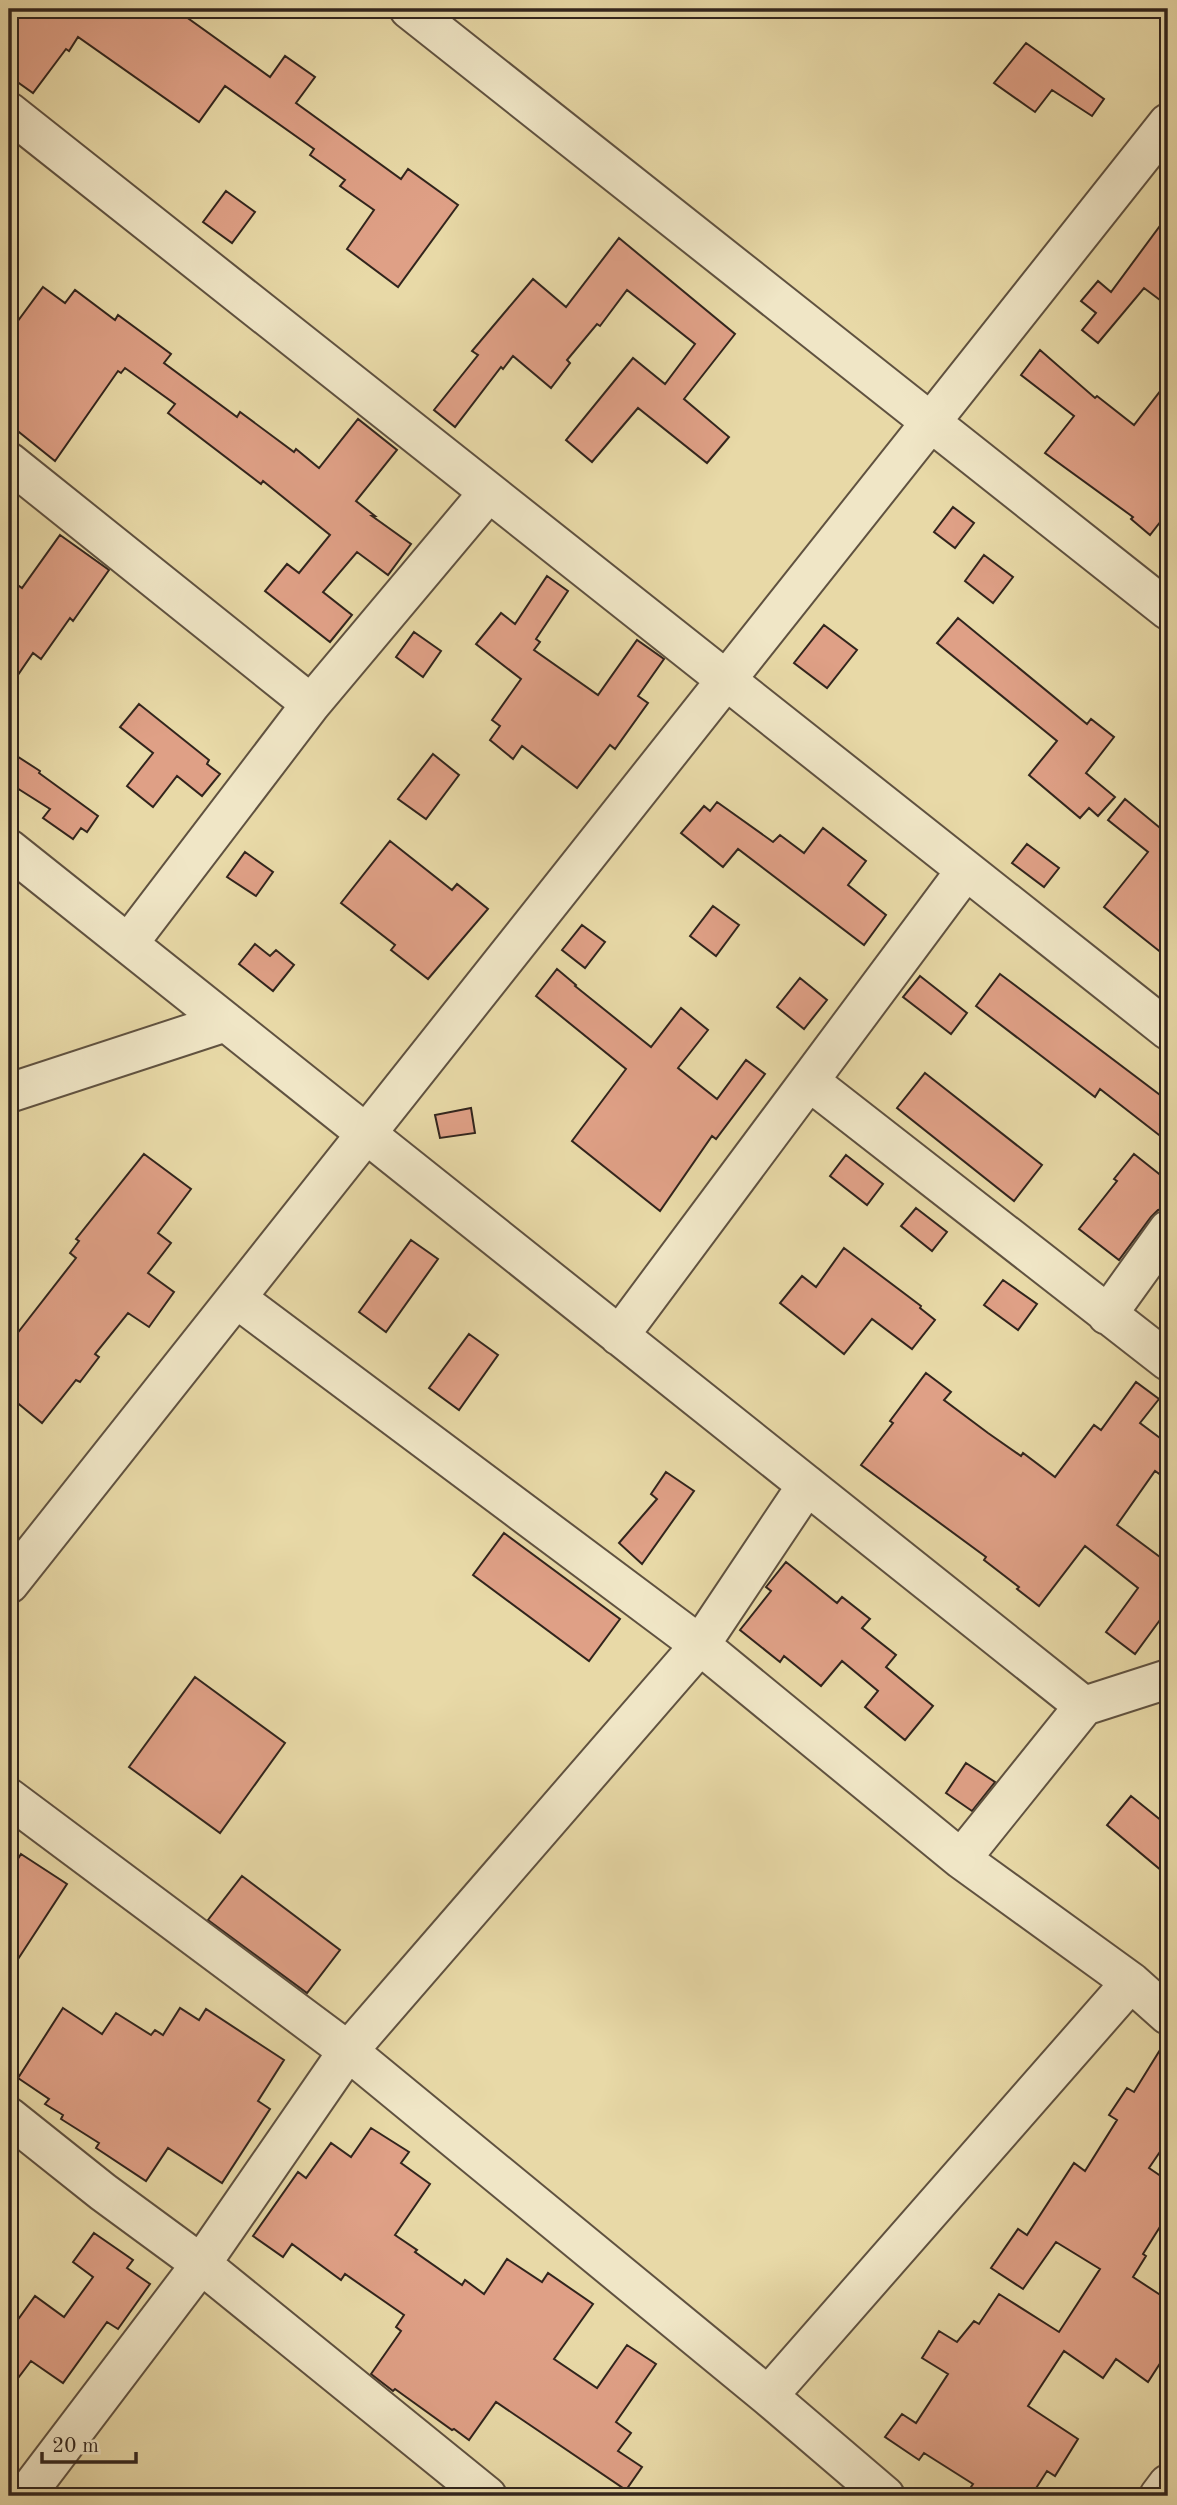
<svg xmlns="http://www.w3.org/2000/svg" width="1177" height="2505" font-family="'Old Standard TT',serif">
  <rect width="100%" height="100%" fill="#e8d9a7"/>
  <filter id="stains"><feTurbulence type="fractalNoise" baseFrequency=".00286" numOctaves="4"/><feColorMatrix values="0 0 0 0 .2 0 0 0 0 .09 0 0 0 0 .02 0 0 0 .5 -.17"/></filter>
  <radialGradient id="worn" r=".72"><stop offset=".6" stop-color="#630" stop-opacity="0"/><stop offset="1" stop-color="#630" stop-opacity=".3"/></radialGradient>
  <!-- building -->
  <path fill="#dfa086" stroke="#32251d" stroke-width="2" d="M 9,9 L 175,9 L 270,77 L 285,56 L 315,77 L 296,103 L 401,179 L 408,169 L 458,205 L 398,287 L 347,249 L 374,210 L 340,186 L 345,180 L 310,155 L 314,149 L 225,86 L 199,122 L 78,37 L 69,51 L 66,49 L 33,93 L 9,76 Z
    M 1026,43 L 1104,99 L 1092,116 L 1052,90 L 1035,112 L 994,83 Z
    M 226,191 L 255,212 L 232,243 L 203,222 Z
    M 1168,215 L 1168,306 L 1144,288 L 1098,343 L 1082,330 L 1096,313 L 1081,301 L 1098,281 L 1111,292 Z
    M 619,238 L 735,334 L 684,399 L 729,437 L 707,463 L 638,408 L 592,462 L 566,440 L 633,358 L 665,384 L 695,344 L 627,290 L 600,326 L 597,324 L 567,360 L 570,363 L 551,388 L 513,356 L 503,369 L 501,367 L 455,427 L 434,410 L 478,355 L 472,351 L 533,279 L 566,307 Z
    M 43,287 L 65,303 L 75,290 L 115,320 L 118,315 L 171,354 L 164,363 L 237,417 L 240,412 L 294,452 L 296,449 L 319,468 L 358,419 L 397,450 L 356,501 L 375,516 L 372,516 L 411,544 L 388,575 L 357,552 L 323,592 L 352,615 L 330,642 L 265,591 L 287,564 L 299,573 L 330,535 L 263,481 L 261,484 L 168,413 L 175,404 L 125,368 L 121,373 L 118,371 L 55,461 L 9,424 L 9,333 Z
    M 1040,350 L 1095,398 L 1097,396 L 1134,425 L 1168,381 L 1168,512 L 1150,535 L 1131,519 L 1133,517 L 1045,453 L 1074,416 L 1021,375 Z
    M 953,507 L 974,523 L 955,548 L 934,532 Z
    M 60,535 L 109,570 L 73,621 L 70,618 L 41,659 L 33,653 L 9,688 L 9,579 L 22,588 Z
    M 984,555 L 1013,577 L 993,603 L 965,581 Z
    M 547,576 L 568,591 L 536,639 L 540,642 L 534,650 L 598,695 L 637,640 L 664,659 L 638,696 L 648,703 L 615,749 L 610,745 L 577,788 L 522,746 L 513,759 L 490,740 L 500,726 L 492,720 L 521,679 L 476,644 L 501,613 L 515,624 Z
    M 958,618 L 1087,724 L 1091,719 L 1114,737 L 1086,773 L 1115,797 L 1098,816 L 1089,808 L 1080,818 L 1029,775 L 1057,741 L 937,643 Z
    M 824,625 L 857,650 L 827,688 L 794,663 Z
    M 414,632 L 441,651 L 423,677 L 396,657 Z
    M 139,704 L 209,760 L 207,764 L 220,774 L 202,796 L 177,776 L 153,807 L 127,786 L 153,753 L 120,727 Z
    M 9,751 L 40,771 L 39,773 L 98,816 L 87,832 L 81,828 L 73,839 L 43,818 L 50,809 L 9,783 Z
    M 433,754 L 459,775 L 426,819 L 398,799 Z
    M 1125,799 L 1165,832 L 1168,827 L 1168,958 L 1104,907 L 1148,852 L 1108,820 Z
    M 717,802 L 773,842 L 780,835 L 804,853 L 823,828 L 866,861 L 848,885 L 886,915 L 864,945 L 738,849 L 723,867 L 681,833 L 704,806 L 710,811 Z
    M 390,841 L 452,890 L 457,884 L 488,909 L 428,979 L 391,950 L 395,945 L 341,903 Z
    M 1027,844 L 1059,868 L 1044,887 L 1012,863 Z
    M 245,852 L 273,872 L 256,896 L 227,877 Z
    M 713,906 L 739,925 L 716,956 L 690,936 Z
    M 582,925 L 605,942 L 585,968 L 562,950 Z
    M 255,944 L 270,956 L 276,950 L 294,965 L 273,991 L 239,964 Z
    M 557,969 L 576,985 L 575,986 L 651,1047 L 681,1008 L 708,1030 L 678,1068 L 717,1099 L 746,1060 L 765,1074 L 716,1139 L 712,1136 L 660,1211 L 572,1141 L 626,1069 L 536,996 Z
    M 1000,974 L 1168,1101 L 1168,1142 L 1100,1089 L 1095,1097 L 976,1006 Z
    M 920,976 L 967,1013 L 951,1034 L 903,997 Z
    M 800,978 L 827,1000 L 804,1029 L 777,1007 Z
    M 925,1073 L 1042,1165 L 1014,1201 L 897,1108 Z
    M 471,1108 L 475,1133 L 440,1138 L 435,1115 Z
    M 144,1154 L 191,1189 L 158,1233 L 171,1243 L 148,1273 L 174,1292 L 149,1327 L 128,1313 L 95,1354 L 99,1357 L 80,1382 L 76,1380 L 42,1423 L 9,1396 L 9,1344 L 76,1258 L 70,1253 L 79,1241 L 76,1239 Z
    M 1134,1154 L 1168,1181 L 1168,1208 L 1158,1210 L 1151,1217 L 1119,1260 L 1079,1229 L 1117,1181 L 1114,1179 Z
    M 846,1155 L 883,1184 L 867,1205 L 830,1176 Z
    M 916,1208 L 947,1232 L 932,1251 L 901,1226 Z
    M 411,1240 L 438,1259 L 386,1332 L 359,1312 Z
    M 844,1248 L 921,1306 L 920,1308 L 935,1320 L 912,1349 L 872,1319 L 844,1354 L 780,1303 L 802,1276 L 816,1287 Z
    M 1003,1280 L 1037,1304 L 1018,1330 L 984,1305 Z
    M 469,1334 L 498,1355 L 459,1410 L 429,1388 Z
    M 926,1373 L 951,1392 L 944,1400 L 988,1433 L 1021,1456 L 1023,1453 L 1055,1477 L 1094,1425 L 1101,1430 L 1136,1382 L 1159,1399 L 1140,1423 L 1168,1444 L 1168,1480 L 1155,1471 L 1117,1525 L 1168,1563 L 1168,1609 L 1135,1654 L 1106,1632 L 1138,1588 L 1085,1546 L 1039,1606 L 1017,1589 L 1019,1587 L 984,1560 L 986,1557 L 861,1465 L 893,1423 L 890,1421 Z
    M 666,1472 L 694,1491 L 642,1564 L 619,1543 L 657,1499 L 651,1494 Z
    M 504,1533 L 620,1619 L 589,1661 L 473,1575 Z
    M 786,1562 L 837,1603 L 842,1597 L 870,1619 L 862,1628 L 896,1655 L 886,1667 L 933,1706 L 905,1740 L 865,1707 L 878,1691 L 842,1661 L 821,1686 L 784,1656 L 780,1662 L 740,1630 L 771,1591 L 766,1587 Z
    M 195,1677 L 285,1743 L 220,1833 L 129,1767 Z
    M 966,1763 L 995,1782 L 972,1811 L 946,1793 Z
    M 1131,1796 L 1168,1826 L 1168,1876 L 1107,1825 Z
    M 21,1854 L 67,1884 L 9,1973 L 9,1873 Z
    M 242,1876 L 340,1950 L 307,1993 L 208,1920 Z
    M 63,2008 L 102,2034 L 116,2013 L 151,2035 L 155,2030 L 163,2035 L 180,2008 L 199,2020 L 206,2009 L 284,2060 L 258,2101 L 270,2109 L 222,2183 L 168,2148 L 146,2181 L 96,2148 L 99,2143 L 61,2119 L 63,2115 L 45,2104 L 49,2099 L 18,2078 Z
    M 1168,2037 L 1168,2140 L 1149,2168 L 1168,2181 L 1168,2214 L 1143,2254 L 1146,2256 L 1133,2277 L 1168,2300 L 1168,2351 L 1148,2382 L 1116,2359 L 1103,2378 L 1064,2351 L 1028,2406 L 1078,2439 L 1055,2476 L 1047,2471 L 1031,2496 L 965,2496 L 973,2484 L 924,2453 L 919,2460 L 885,2437 L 902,2414 L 916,2423 L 948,2374 L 922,2358 L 939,2331 L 957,2342 L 974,2321 L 979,2324 L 999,2294 L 1059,2332 L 1100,2269 L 1056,2242 L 1023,2289 L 991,2268 L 1018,2229 L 1027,2235 L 1074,2163 L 1085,2171 L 1117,2120 L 1109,2115 L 1127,2088 L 1134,2092 Z
    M 371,2128 L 409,2152 L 401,2163 L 430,2184 L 395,2235 L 417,2250 L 415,2252 L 462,2285 L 465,2280 L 484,2294 L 507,2259 L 542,2282 L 548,2273 L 593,2304 L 554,2359 L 597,2388 L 627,2345 L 656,2364 L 616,2422 L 631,2433 L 618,2451 L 642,2467 L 626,2490 L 496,2402 L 469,2440 L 454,2429 L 452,2430 L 395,2389 L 393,2391 L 371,2374 L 401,2331 L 396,2327 L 404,2315 L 345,2274 L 341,2280 L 292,2244 L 283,2257 L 253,2236 L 298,2172 L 306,2178 L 331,2143 L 351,2157 Z
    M 94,2233 L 133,2260 L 127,2268 L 150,2284 L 118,2329 L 107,2322 L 63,2383 L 31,2361 L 9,2390 L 9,2332 L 35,2296 L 64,2317 L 93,2277 L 73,2262 Z"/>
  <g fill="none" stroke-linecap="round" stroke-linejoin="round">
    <!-- minor casing -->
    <g stroke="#605240" stroke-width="42">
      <path id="minor" d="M 409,9 L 1168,610
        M 9,112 L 1168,1030
        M 9,462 L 311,704
        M 9,849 L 1084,1706
        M 128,944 L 311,704 L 489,492
        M 809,1081 L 1168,1361
        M 9,1093 L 226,1022
        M 236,1298 L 700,1645 L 961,1859 L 1131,1982 L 1168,2015
        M 1107,1315 L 1168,1230
        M 619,1336 L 966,870
        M 9,1584 L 1168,123
        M 9,1798 L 348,2051 L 768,2396 L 885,2496
        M 961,1859 L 1084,1706 L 1168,1679
        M 9,2117 L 103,2192 L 201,2264 L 487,2496
        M 768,2396 L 1131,1982
        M 25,2496 L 201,2264 L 348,2051 L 700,1645 L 807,1485
        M 1159,2496 L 1168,2484"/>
    </g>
    <!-- minor -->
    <use href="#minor" stroke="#f0e6c6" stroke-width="38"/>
  </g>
  <!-- margin -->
  <rect width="1177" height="2505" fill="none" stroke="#e8d9a7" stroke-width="35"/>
  <rect x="10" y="10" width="1156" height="2484" fill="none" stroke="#32251d" stroke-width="3.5"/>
  <rect x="18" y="18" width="1142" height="2470" fill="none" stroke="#32251d" stroke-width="2"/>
  <!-- scale -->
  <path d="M42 2452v10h94v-10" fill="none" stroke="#32251d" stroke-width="3.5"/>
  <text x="52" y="2452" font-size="21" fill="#32251d" stroke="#f0e6c6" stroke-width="5" paint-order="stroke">20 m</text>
  <rect width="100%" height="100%" filter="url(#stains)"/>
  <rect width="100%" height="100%" fill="url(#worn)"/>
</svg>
